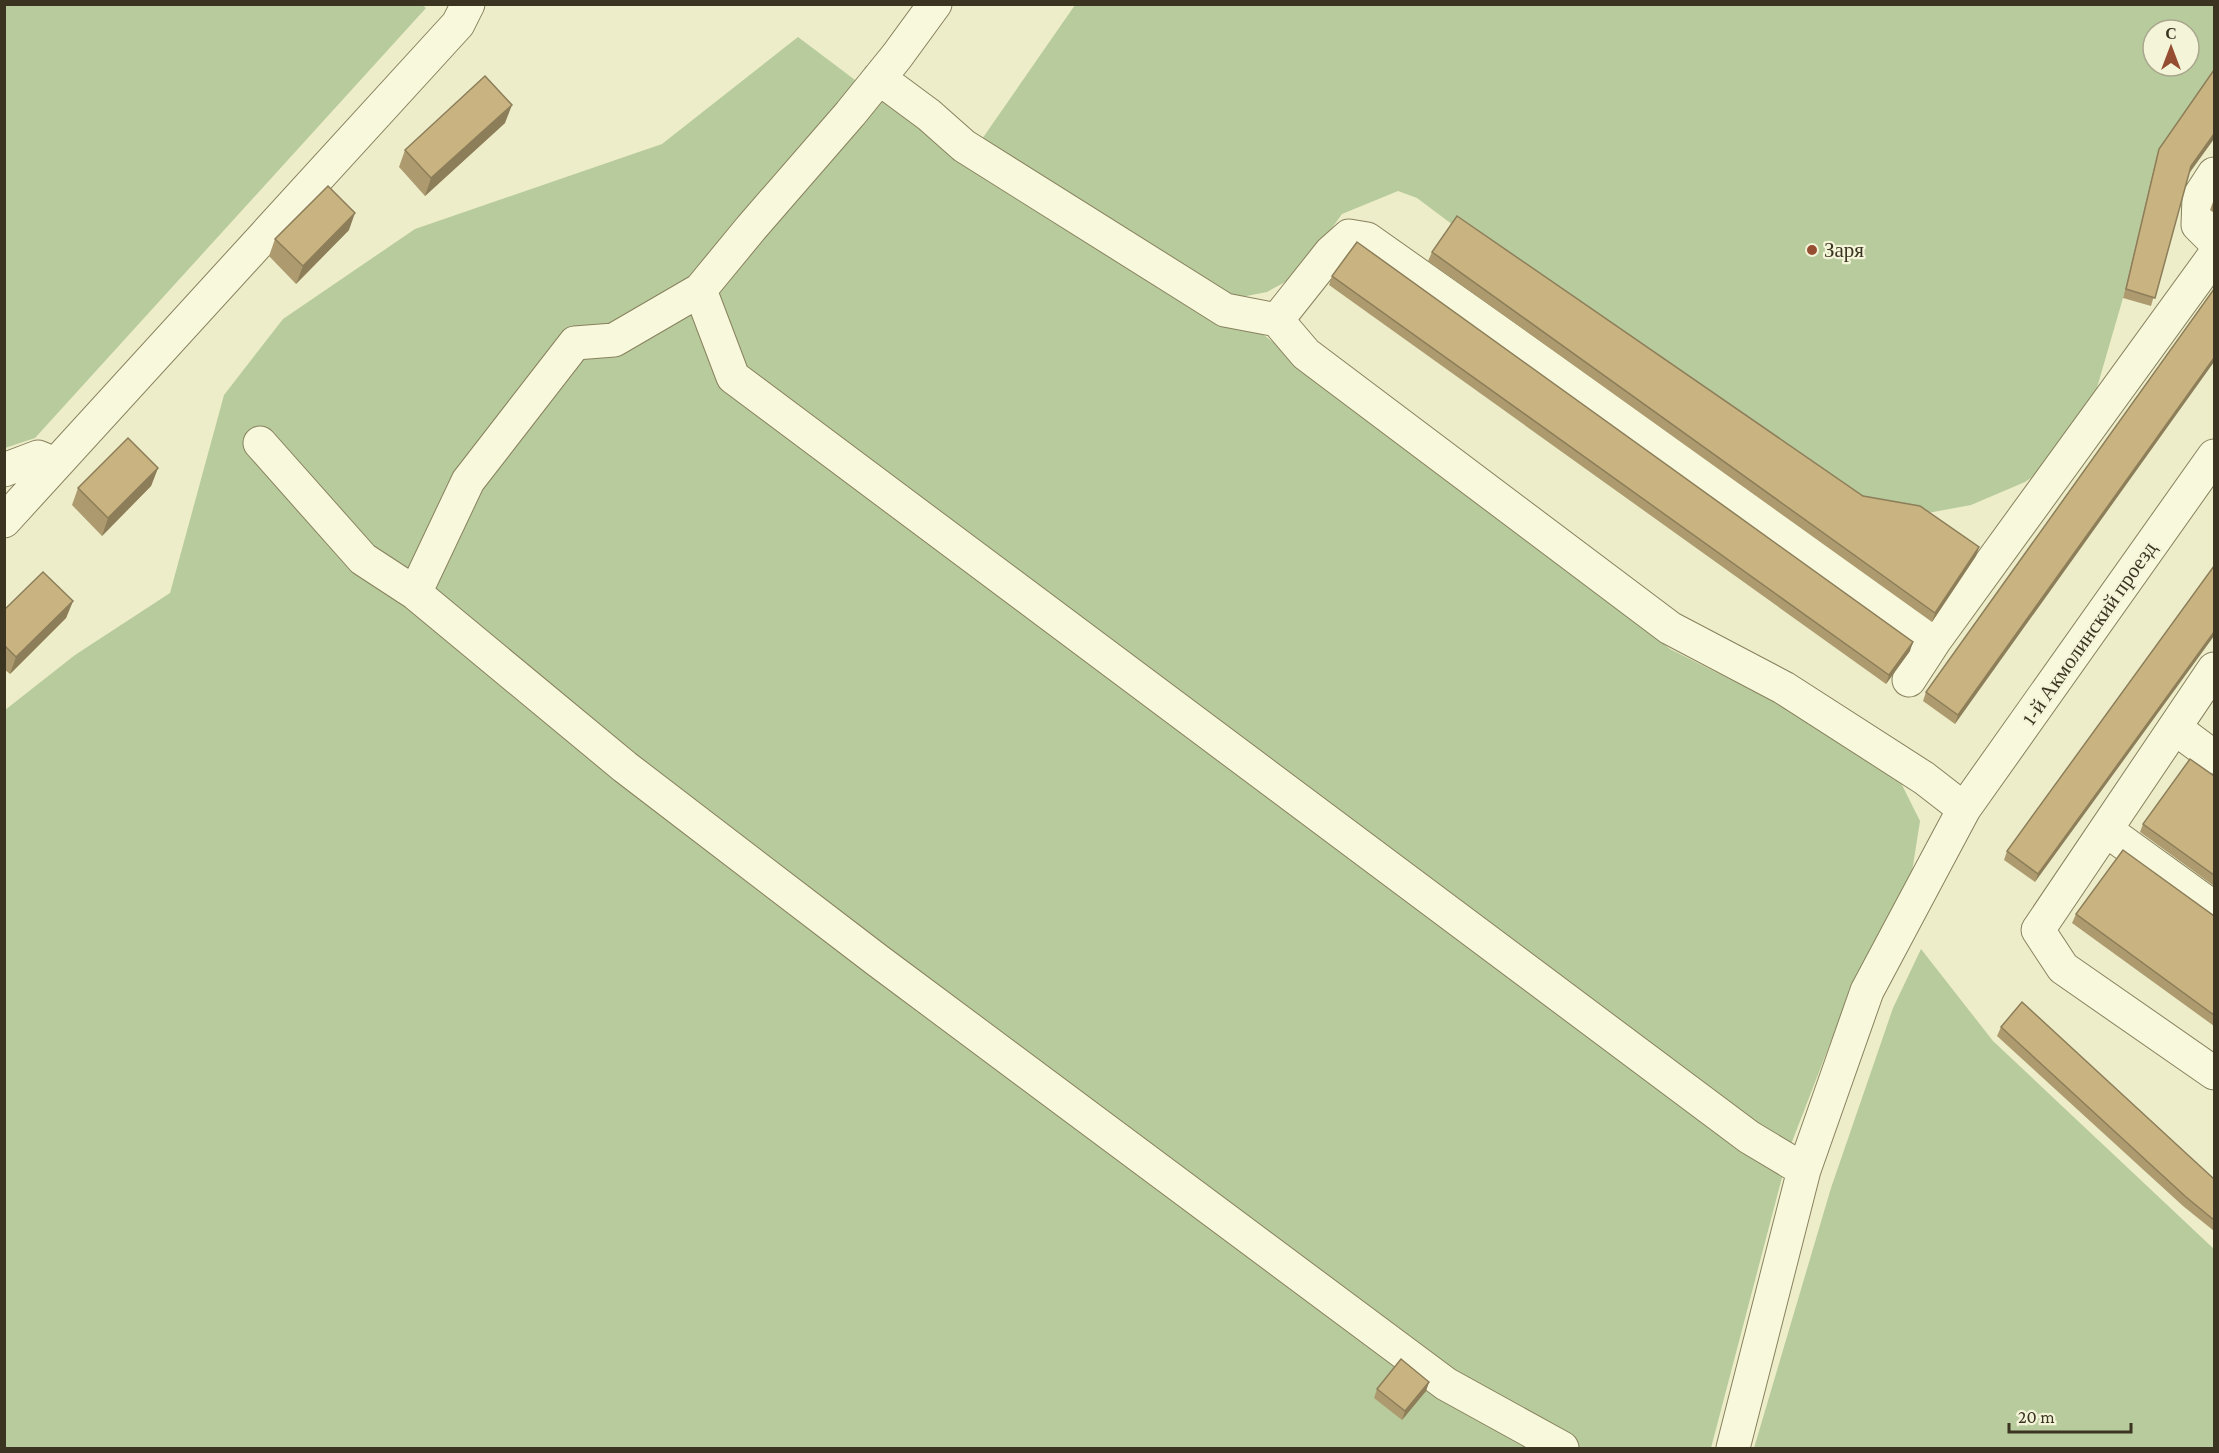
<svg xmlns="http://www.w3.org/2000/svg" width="2219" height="1453" font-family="'Crimson Pro',serif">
  <rect width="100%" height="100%" fill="#ededc9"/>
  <!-- green -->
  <path fill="#b8cb9d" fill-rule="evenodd" d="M 421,4 L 426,8 L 35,438 L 5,448 L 5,5 Z
    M 1075,5 L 2214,5 L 2214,74 L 2156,158 L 2123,298 L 2094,398 L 2052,463 L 2025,482 L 1971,505 L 1917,515 L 1860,505 L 1453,225 L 1417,198 L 1398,191 L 1342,214 L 1298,275 L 1267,292 L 1236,298 L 982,139 ZM 2153,30 L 2189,30 L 2189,66 L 2153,66 Z
    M 798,37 L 940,144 L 1260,332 L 1670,649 L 1785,707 L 1901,783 L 1920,821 L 1912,872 L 1855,979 L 1790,1147 L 1711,1448 L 5,1448 L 5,710 L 75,655 L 170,593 L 224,395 L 283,319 L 415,229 L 662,144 Z
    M 1921,949 L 1993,1041 L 2214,1249 L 2214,1448 L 1754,1448 L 1831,1188 L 1893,1008 Z"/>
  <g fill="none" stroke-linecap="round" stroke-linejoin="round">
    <!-- minor casing -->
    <g stroke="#88815e" stroke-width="35">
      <path id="minor" d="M 879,78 L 929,115 L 964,146 L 1225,310 L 1277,320 L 1306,354 L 1670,628 L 1784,688 L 1924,778 L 1964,809
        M 2214,174 L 2199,197 L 2198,225 L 2214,241
        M 700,290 L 733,377 L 1749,1137 L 1804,1170
        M 1277,320 L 1331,252 L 1349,236 L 1367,239 L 1935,640
        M 260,443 L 363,559 L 415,593 L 625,767 L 877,960 L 1446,1384 L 1562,1448
        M 4,470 L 38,457 L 55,464
        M 4,521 L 458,24 L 468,4
        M 415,593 L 468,481 L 575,343 L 614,340 L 700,290 L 751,228 L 850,114 L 897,56 L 935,4
        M 2214,669 L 2038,930 L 2063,968 L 2214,1073
        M 1909,680 L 1935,640 L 2214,256
        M 2175,728 L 2214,757
        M 2106,830 L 2214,908
        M 1733,1448 L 1804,1170 L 1867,991 L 1964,809 L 2214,456"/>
    </g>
    <!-- minor -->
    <use href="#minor" stroke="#f8f8dc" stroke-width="33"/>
  </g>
  <!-- wall -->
  <path fill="#ad9b6f" d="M 505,123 L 425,196 L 399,167 L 405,150 Z
    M 2159,149 L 2189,174 L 2151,306 L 2123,298 L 2156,158 Z
    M 2214,199 L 2214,213 L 2210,210 Z
    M 349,230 L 296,284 L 269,256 L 275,239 Z
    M 1432,252 L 1863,496 L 1979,547 L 1976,556 L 1932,622 L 1428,261 Z
    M 1332,276 L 1910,651 L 1886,684 L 1329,285 Z
    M 2214,289 L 1955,724 L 1923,701 L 1926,692 Z
    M 158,468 L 151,486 L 102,536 L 72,505 L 78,488 Z
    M 2214,566 L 2035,882 L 2004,860 L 2007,851 Z
    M 73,601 L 66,618 L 10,674 L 4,669 L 4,610 Z
    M 2214,776 L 2214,886 L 2140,832 L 2143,824 Z
    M 2076,914 L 2214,916 L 2214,1026 L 2072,923 Z
    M 2001,1027 L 2214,1179 L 2214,1231 L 2183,1206 L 1997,1036 Z
    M 1429,1382 L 1426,1391 L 1402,1420 L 1374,1398 L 1377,1389 Z"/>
  <!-- shaded-wall -->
  <path fill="#8d7e5a" d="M 512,105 L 505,123 L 425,196 L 431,178 Z
    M 2214,134 L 2214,139 L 2188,175 L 2191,166 Z
    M 355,213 L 349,230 L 296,284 L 303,266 Z
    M 2214,358 L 2214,362 L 1955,724 L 1958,715 Z
    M 158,468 L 151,486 L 102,536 L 108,518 Z
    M 1979,547 L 1976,556 L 1932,622 L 1935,613 Z
    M 73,601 L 66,618 L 10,674 L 16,657 Z
    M 2214,632 L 2214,636 L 2035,882 L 2038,874 Z
    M 1913,642 L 1910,651 L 1886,684 L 1889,675 Z
    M 1429,1382 L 1426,1391 L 1402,1420 L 1405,1411 Z"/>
  <!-- building -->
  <path fill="#c9b481" stroke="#8d7e5a" stroke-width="1.5" d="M 2214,70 L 2214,134 L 2191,166 L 2155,298 L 2126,289 L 2159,149 Z
    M 485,76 L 512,105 L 431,178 L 405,150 Z
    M 328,186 L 355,213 L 303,266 L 275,239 Z
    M 1457,216 L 1863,496 L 1920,506 L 1979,547 L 1935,613 L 1432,252 Z
    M 1357,242 L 1913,642 L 1889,675 L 1332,276 Z
    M 2214,289 L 2214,358 L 1958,715 L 1926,692 Z
    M 128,438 L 158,468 L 108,518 L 78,488 Z
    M 2214,566 L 2214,632 L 2038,874 L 2007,851 Z
    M 43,572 L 73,601 L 16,657 L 4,645 L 4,610 Z
    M 2190,759 L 2214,776 L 2214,875 L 2143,824 Z
    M 2123,850 L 2214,916 L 2214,1015 L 2076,914 Z
    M 2022,1002 L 2214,1179 L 2214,1220 L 2186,1197 L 2001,1027 Z
    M 1401,1359 L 1429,1382 L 1405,1411 L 1377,1389 Z"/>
  <!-- markers -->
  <circle fill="#954e31" stroke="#f4f4d8" stroke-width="2" cx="1812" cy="250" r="6"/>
  <g text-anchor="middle" stroke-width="4.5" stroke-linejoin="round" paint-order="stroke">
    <!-- poi labels -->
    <g font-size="21" fill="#3a3421" stroke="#f4f4d8" text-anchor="start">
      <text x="1824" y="257">Заря</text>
    </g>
    <!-- street labels -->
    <g font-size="21" fill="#3a3421" stroke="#f4f4d8">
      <text transform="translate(2089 633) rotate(-55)" y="7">1-й Акмолинский проезд</text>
    </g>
  </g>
  <!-- border -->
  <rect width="2219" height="1453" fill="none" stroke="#3a3421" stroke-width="12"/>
  <!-- north arrow -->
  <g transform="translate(2171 48)"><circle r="28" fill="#f4f4d8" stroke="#aaa78f" stroke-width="1.5"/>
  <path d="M0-4.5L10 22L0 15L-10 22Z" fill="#954e31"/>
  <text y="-9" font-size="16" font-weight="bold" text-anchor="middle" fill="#3a3421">С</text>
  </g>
  <!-- scale -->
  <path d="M2009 1423v9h122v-9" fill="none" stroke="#3a3421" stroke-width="3"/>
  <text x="2018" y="1423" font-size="18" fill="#3a3421" stroke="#f4f4d8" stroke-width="4.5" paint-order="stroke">20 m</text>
</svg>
